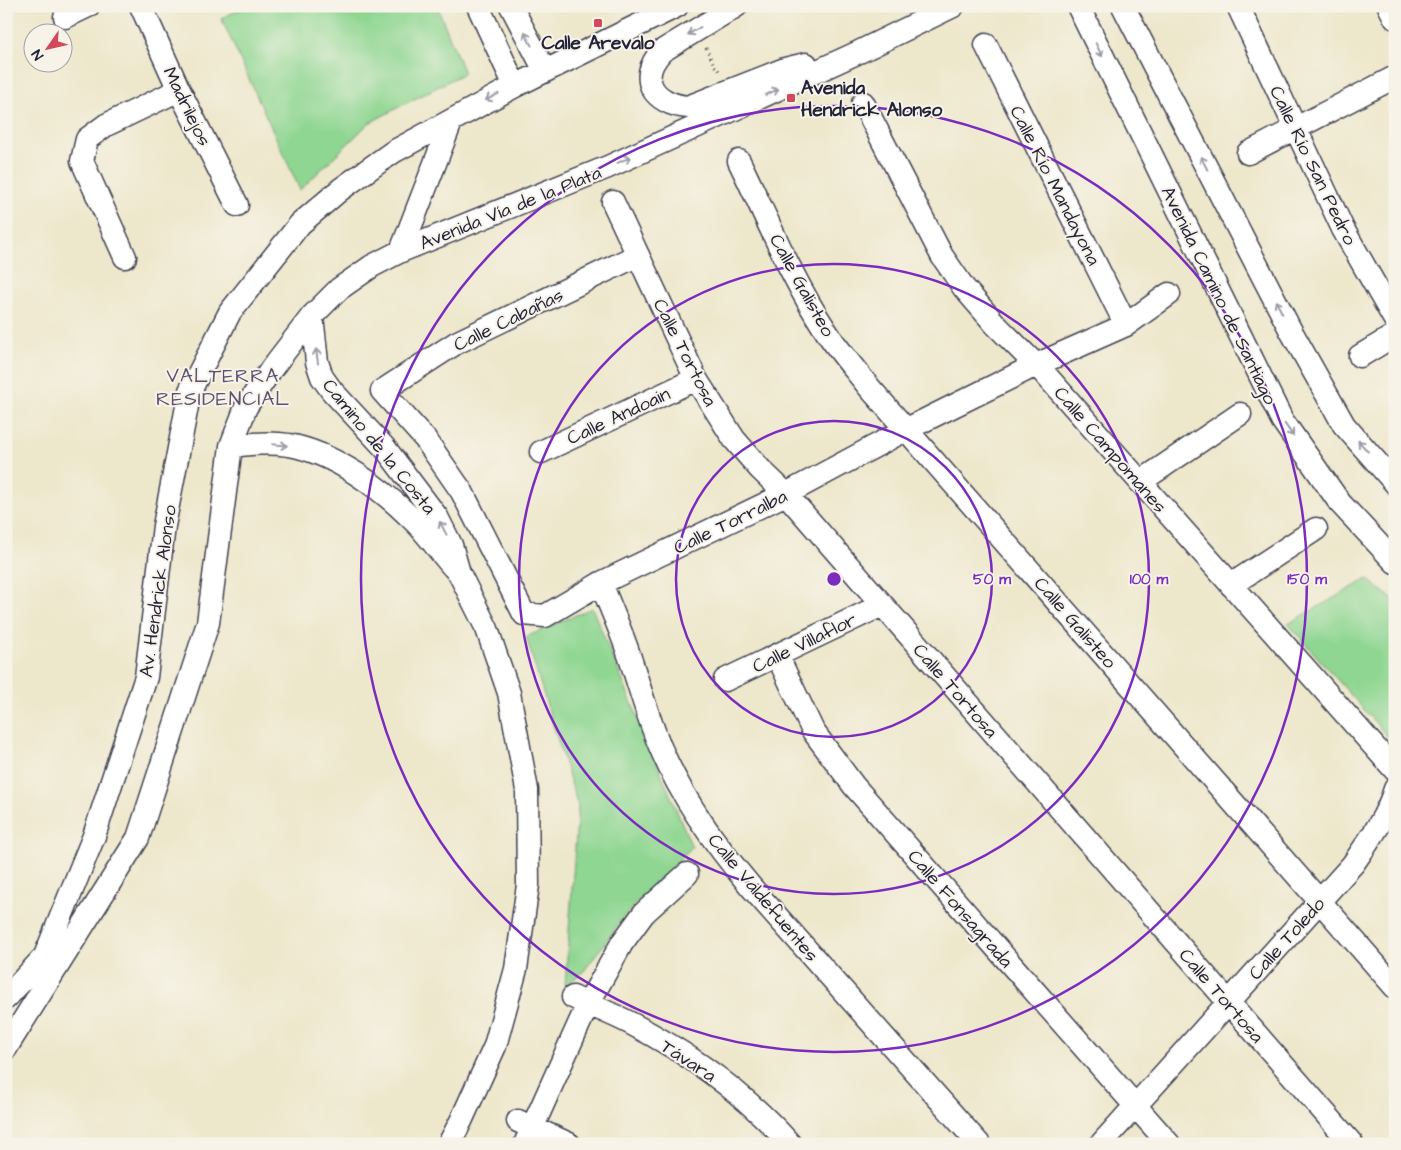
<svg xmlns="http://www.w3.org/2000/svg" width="1401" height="1150" font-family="'Architects Daughter',sans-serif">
  <rect width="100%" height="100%" fill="#f7f3e8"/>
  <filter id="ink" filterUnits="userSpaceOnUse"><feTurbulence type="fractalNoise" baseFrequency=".02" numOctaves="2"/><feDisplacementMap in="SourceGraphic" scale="10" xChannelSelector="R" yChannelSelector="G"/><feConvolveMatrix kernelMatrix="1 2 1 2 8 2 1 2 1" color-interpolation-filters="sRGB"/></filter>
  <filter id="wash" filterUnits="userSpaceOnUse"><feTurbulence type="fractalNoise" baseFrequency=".0096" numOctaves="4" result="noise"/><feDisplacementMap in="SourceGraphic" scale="20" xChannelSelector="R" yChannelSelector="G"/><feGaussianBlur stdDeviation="1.12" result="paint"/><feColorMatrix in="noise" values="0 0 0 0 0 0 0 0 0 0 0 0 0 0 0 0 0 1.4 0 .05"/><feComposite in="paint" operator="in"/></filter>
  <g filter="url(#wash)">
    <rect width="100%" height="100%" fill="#ede7cb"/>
    <!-- green -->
    <path fill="#8ed691" stroke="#587c66" d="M 248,6 L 437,6 L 464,73 L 369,123 L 300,190 L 221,18 Z
      M 1367,579 L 1395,601 L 1395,745 L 1288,624 Z
      M 592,608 L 692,847 L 627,913 L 584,971 L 565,986 L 578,806 L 526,637 Z"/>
  </g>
  <g filter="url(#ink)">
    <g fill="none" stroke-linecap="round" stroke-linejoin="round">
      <!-- street casing -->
      <g stroke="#404051" stroke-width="25">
        <path id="street" d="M 141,6 L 179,90 L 237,205
          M 478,6 L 515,86
          M 511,6 L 545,71
          M 736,6 L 662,51 C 636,79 654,104 688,107 L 785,69 L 806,64
          M 1078,6 L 1282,420 L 1340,503 L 1395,562
          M 1123,6 L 1291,331 L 1344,425 L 1395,483
          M 1238,6 L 1343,229 L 1395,320
          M 1389,6 L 1395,18
          M 65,17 L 88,6
          M 986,45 L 1126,325
          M 863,103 L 942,256 L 964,288 L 996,325 L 1044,373 L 1395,770
          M 1248,153 L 1395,77
          M 739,161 C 767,218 791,278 826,331 C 838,350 854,368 868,386 L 1395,987
          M 613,202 L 696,379 L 734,439 L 760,469 L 786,494 L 1352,1144
          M 401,251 L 451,122
          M 638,255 L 456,343 L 382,391 L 426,440 L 462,492 L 524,614 L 545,616 L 601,583 L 786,494 L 907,429 L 1036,365 L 1126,325 L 1169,294
          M 125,257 L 82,161 L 87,139 L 106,125 L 179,90
          M 312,316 L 317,362 L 322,377 L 332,391 L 385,448 L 437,517 L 451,545 L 459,573 L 487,629 L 509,693 L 527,790 L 528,885 L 516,969 L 495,1046 L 461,1121 L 449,1144
          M 1360,356 L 1395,335
          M 231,446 C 250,444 269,442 289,445 C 334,453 381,488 412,519 C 428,534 440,553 455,569
          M 541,452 L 696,379
          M 1140,482 L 1240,414
          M 601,583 C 611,609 623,635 631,661 C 641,691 649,722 662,751 C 683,800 717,847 751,887 L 979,1144
          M 1231,585 L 1316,529
          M 777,655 L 813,731 L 854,786 L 1169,1144
          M 725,680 L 882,605
          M 573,997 C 592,1006 613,1014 632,1024 C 690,1054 746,1095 790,1144
          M 6,998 L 45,956 L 94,836 L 146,677 L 164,526 L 190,391 L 230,312 L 300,224 L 341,189 L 393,152 L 515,86 L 677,6
          M 6,1048 L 138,838 L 208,623 L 231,446 L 246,407 L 272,368 L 312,316 L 339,289 L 372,266 L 401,251 L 608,167 L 859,52 L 953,6
          M 518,1121 L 569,1144
          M 525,1144 L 588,1004 L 622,943 L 644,913 L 687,874
          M 1101,1144 L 1353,864 C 1369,841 1387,816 1395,789"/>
      </g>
      <!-- path -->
      <path stroke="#404051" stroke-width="3" stroke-dasharray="1 4" stroke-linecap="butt" d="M 706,48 L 714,65 L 721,73"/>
      <!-- street -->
      <use href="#street" stroke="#fff" stroke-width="22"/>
    </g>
    <!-- one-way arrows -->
    <defs><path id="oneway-shaft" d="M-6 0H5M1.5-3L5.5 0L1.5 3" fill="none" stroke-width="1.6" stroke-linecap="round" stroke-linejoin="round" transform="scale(1.25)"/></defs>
    <g stroke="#9c9ca7">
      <use href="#oneway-shaft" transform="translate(694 31) rotate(149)"/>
      <use href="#oneway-shaft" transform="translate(528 39) rotate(-118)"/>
      <use href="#oneway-shaft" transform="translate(1099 50) rotate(64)"/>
      <use href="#oneway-shaft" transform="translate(772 92) rotate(-25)"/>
      <use href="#oneway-shaft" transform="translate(492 97) rotate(153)"/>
      <use href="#oneway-shaft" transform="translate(624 160) rotate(-25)"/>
      <use href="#oneway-shaft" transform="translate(1204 163) rotate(-117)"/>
      <use href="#oneway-shaft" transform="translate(1279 307) rotate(-117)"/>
      <use href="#oneway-shaft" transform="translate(317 356) rotate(-98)"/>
      <use href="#oneway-shaft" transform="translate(1289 430) rotate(55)"/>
      <use href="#oneway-shaft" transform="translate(280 445) rotate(5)"/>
      <use href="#oneway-shaft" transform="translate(1363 446) rotate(-131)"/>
      <use href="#oneway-shaft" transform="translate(443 528) rotate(-118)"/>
    </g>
  </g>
  <!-- distance rings -->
  <g fill="none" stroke="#7b2cbf" stroke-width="2.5">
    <circle cx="834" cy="579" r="158"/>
    <circle cx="834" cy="579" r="315"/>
    <circle cx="834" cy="579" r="473"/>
  </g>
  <!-- markers -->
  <g fill="#d1495b" stroke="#f7f3e8" stroke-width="2">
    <rect x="593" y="18" width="10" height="10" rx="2.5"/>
    <rect x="786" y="93" width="10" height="10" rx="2.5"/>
  </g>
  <g text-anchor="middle" stroke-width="4" stroke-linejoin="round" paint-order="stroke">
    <!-- poi labels -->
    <g font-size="19" font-weight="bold" fill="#22223b" stroke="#f7f3e8">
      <text x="598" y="49">Calle Arevalo</text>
      <text x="801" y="94" text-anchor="start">Avenida<tspan x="801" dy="22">Hendrick Alonso</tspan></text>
    </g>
    <!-- street labels -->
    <g font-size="19" fill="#22223b" stroke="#f7f3e8">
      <text transform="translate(188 106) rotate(64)" y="7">Madrilejos</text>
      <text transform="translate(1314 165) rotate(64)" y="7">Calle Río San Pedro</text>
      <text transform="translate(1056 185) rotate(63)" y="7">Calle Río Mandayona</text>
      <text transform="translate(510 207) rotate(-22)" y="7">Avenida Vía de la Plata</text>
      <text transform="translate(803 285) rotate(61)" y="7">Calle Galisteo</text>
      <text transform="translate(1220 295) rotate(64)" y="7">Avenida Camino de Santiago</text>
      <text transform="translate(508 319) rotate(-26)" y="7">Calle Cabañas</text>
      <text transform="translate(686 352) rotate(63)" y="7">Calle Tortosa</text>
      <text transform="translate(618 415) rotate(-25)" y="7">Calle Andoain</text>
      <text transform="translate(380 446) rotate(51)" y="7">Camino de la Costa</text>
      <text transform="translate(1111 449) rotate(49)" y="7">Calle Campomanes</text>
      <text transform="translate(730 521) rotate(-26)" y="7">Calle Torralba</text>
      <text transform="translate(157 591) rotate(-82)" y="7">Av. Hendrick Alonso</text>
      <text transform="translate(1076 622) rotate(49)" y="7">Calle Galisteo</text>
      <text transform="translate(804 642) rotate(-26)" y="7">Calle Villaflor</text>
      <text transform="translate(956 690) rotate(49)" y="7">Calle Tortosa</text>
      <text transform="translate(764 897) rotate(50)" y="7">Calle Valdefuentes</text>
      <text transform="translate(961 908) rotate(49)" y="7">Calle Fonsagrada</text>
      <text transform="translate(1286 938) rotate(-48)" y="7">Calle Toledo</text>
      <text transform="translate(1222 995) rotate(49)" y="7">Calle Tortosa</text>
      <text transform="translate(689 1060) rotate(33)" y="7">Távara</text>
    </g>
    <!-- neighbourhood labels -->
    <g font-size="20" letter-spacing="1" fill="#5d5273" stroke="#f7f3e8">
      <text x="223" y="382">VALTERRA<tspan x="223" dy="23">RESIDENCIAL</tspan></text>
    </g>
  </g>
  <circle cx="834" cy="579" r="8" fill="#7b2cbf" stroke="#f7f3e8" stroke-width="2.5"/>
  <g font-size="15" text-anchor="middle" font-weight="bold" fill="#7b2cbf" stroke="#f7f3e8" stroke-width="4" stroke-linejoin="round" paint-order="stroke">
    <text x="992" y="584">50 m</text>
    <text x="1149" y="584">100 m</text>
    <text x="1307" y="584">150 m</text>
  </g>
  <!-- margin -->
  <rect width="1401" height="1150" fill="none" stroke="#f7f3e8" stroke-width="25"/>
  <!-- north arrow -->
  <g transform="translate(48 48) rotate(236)"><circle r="24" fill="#f7f3e8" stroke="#a29fa3"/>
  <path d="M0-4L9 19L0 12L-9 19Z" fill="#d1495b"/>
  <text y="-8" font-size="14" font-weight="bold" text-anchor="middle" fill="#22223b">N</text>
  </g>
</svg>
